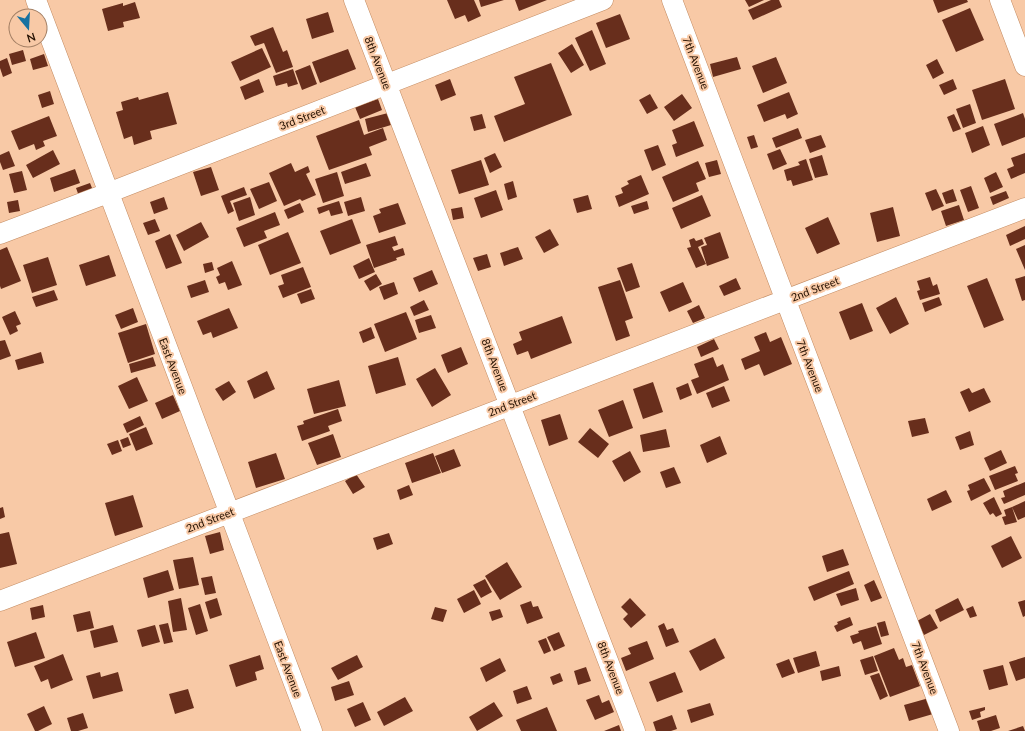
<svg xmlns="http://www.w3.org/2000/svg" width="1025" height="731" font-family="Lato,sans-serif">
  <rect width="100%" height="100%" fill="#f8c9a6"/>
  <!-- building -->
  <path fill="#682e1c" d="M 447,0 L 474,0 L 481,16 L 468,22 L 465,15 L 455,19 Z
    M 479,0 L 504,0 L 481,7 Z
    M 515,0 L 547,0 L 519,11 Z
    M 745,0 L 764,0 L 749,7 Z
    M 771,0 L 779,0 L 782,7 L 753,20 L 748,10 Z
    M 933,0 L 967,0 L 968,2 L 938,13 Z
    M 135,2 L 140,18 L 123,22 L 124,27 L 108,31 L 102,9 L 123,3 L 123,6 Z
    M 970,8 L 984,40 L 956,52 L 942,20 Z
    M 328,12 L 334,32 L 312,39 L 306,19 Z
    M 620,14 L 630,39 L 606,48 L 596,23 Z
    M 273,27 L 283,52 L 287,50 L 293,67 L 276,73 L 264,43 L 255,46 L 250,36 Z
    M 592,30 L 606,64 L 590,71 L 575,38 Z
    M 572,44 L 584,65 L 571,73 L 558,53 Z
    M 262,48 L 271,67 L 240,81 L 231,62 Z
    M 348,49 L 356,69 L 320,83 L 312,62 Z
    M 23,50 L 26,61 L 12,65 L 9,54 Z
    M 44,54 L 48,66 L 33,70 L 30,59 Z
    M 737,57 L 741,69 L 713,77 L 710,64 Z
    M 776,57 L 787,83 L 763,93 L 752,66 Z
    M 7,58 L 12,73 L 3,77 L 0,68 L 0,61 Z
    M 937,59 L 944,73 L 933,79 L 926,65 Z
    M 551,63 L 572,115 L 504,142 L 494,116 L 525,104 L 514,77 Z
    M 310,65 L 317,84 L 302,90 L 295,71 Z
    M 293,69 L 298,84 L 288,87 L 287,83 L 276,86 L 273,76 Z
    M 259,79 L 264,92 L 245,100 L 240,87 Z
    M 450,79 L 456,95 L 441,101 L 435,85 Z
    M 953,79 L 957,89 L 944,95 L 939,85 Z
    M 1005,79 L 1015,109 L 982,120 L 972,90 Z
    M 50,91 L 54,104 L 42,108 L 38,95 Z
    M 168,92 L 177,124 L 150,131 L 152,139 L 134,145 L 132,136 L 124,139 L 116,112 L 123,110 L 121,102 L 138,97 L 139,100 Z
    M 789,92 L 798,114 L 787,119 L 785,114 L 764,122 L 757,105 Z
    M 650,94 L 658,108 L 647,114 L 639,100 Z
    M 682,94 L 692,108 L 674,121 L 664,107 Z
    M 378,99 L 382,110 L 360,119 L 355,107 Z
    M 970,104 L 976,123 L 963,128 L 956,109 Z
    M 388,113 L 391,125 L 368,132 L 365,119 Z
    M 1023,113 L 1025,119 L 1025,137 L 1002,146 L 994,124 Z
    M 482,114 L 486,128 L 474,131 L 470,117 Z
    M 954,114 L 961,129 L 953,132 L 947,117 Z
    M 49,116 L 57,136 L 43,141 L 45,146 L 36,150 L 34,144 L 19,150 L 11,131 Z
    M 359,120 L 364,135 L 383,128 L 387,140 L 369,147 L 372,155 L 329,170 L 316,136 Z
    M 694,121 L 704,146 L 676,157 L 672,145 L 677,143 L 672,130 Z
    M 983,126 L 990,145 L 972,153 L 965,133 Z
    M 798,128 L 802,138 L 776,148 L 772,138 Z
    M 754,135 L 758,147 L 751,149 L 747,137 Z
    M 821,135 L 826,147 L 810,153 L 805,140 Z
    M 658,145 L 666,165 L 652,171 L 644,150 Z
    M 780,149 L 787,164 L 773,170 L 767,154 Z
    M 53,150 L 60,164 L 33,178 L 26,165 Z
    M 9,151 L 15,166 L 3,170 L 0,162 L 0,155 Z
    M 495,153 L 502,167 L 490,173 L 484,158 Z
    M 1025,153 L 1025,173 L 1011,179 L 1007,169 L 1014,166 L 1011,158 Z
    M 822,155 L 828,175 L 815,178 L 809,159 Z
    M 806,159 L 813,180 L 793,186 L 791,180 L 787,181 L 784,170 L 800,165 L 798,162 Z
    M 481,160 L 489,185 L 459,194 L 451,170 Z
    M 717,160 L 721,174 L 709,177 L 705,163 Z
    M 698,161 L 706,179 L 696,183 L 699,191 L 673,202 L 662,177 Z
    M 291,163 L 295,172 L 308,166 L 310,172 L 306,174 L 316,195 L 302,201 L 300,199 L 284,206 L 269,173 Z
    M 366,163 L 371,176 L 345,184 L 341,172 Z
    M 211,167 L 219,190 L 201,196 L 193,172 Z
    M 75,169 L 80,183 L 54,192 L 50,178 Z
    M 22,171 L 27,190 L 14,193 L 9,174 Z
    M 337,172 L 344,196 L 323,203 L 315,179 Z
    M 996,172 L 1003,187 L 990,193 L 984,178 Z
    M 641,175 L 649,194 L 619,207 L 615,196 L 623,193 L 621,188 L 629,184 L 627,181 Z
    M 513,181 L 517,197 L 508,200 L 504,184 Z
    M 269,182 L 277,201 L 259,209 L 250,189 Z
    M 90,183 L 94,193 L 80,199 L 76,188 Z
    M 971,186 L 979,208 L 968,212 L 960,190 Z
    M 244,187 L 247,195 L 230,201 L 234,211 L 228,214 L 221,196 Z
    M 936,189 L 944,206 L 932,211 L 925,193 Z
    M 953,189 L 957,201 L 946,204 L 942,193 Z
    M 496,190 L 503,210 L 481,218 L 474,198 Z
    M 1006,191 L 1009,198 L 993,205 L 990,197 Z
    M 588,195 L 592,209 L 577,213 L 573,199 Z
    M 702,195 L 711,216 L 681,229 L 672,208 Z
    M 164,197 L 168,209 L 154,214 L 150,202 Z
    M 250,197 L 255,215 L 239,221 L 233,203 Z
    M 361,197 L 365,211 L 348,216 L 344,202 Z
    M 18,200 L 20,211 L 9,213 L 7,202 Z
    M 339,201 L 343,213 L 331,216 L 329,210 L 319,214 L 317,208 Z
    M 647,201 L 649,209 L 634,214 L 631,206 Z
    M 300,203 L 304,212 L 288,219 L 284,210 Z
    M 398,203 L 406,224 L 379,233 L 373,216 L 381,213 L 379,209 Z
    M 959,205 L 964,220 L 946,226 L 941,211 Z
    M 462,207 L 464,218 L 453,220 L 451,209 Z
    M 893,207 L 900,236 L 877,242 L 870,213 Z
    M 275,212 L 280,225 L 264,231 L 267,238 L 244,247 L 236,228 Z
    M 828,217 L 840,244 L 817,254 L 805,228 Z
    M 155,219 L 160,231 L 148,235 L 143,223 Z
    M 352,219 L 361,243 L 330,255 L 320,231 Z
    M 201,222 L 209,237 L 184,251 L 176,235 Z
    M 1025,226 L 1025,239 L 1010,246 L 1006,235 Z
    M 550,229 L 559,245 L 544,253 L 535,237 Z
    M 288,232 L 301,263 L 270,275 L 258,245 Z
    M 720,232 L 729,258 L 707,266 L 701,247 L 707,245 L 704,238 Z
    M 170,234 L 182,263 L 166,269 L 155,241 Z
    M 395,236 L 398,245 L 392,247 L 394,251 L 403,248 L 405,255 L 396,258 L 397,260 L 374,268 L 366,245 Z
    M 694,238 L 696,241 L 702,239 L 704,244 L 698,247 L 706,264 L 696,268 L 687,248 L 691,247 L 689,240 Z
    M 1025,245 L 1025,270 L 1016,249 Z
    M 7,247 L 21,281 L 1,289 L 0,286 L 0,250 Z
    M 518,247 L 523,259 L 504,266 L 500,253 Z
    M 487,254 L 491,267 L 478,271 L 473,258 Z
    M 109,255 L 116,276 L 86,286 L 79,265 Z
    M 48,257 L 57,285 L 32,293 L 23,265 Z
    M 369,258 L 375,272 L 359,279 L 353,266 Z
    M 232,261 L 242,285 L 228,290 L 225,282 L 219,284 L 216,277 L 220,275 L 217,268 Z
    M 212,262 L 214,270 L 205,273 L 203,264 Z
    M 632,263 L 640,287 L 626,292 L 617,268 Z
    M 303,267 L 311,287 L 283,298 L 278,286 L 284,284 L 281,275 Z
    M 432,270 L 438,284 L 419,292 L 413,278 Z
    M 376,274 L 382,284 L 370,291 L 364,281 Z
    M 1025,276 L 1025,300 L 1022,301 L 1015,279 Z
    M 930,277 L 933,286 L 937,284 L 940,294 L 920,300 L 917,291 L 920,290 L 917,281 Z
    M 736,278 L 741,289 L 724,296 L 719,286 Z
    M 987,278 L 1004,320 L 984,328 L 967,286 Z
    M 205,280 L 209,292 L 191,298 L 187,286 Z
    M 620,280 L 633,318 L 625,321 L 630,336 L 616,341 L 598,287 Z
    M 394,282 L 398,294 L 384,300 L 379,287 Z
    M 683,282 L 692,302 L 669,312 L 660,292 Z
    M 311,289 L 315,299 L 301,304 L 297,294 Z
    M 54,290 L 58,300 L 36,307 L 32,297 Z
    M 896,297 L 909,324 L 890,334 L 876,308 Z
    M 939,297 L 942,305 L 925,312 L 922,303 Z
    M 424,300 L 429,310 L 414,316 L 410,307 Z
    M 862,303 L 873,331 L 850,340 L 839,312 Z
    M 699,305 L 705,318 L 693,323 L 687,311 Z
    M 133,308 L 138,322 L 121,329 L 115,315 Z
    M 229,308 L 238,328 L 213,338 L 211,332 L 203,335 L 197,321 Z
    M 15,311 L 21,324 L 16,326 L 18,331 L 10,335 L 2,317 Z
    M 406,312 L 417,339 L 385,352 L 374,324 Z
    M 431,315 L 436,328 L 419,333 L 415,320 Z
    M 562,316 L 572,343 L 531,359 L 528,351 L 517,355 L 513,344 L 522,340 L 519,332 Z
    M 146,324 L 155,354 L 128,363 L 118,333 Z
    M 371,327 L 375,338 L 363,343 L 359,332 Z
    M 766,332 L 770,342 L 781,337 L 792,364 L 764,376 L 759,364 L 745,370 L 741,359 L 760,351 L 754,337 Z
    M 714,339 L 719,349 L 701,357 L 697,347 Z
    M 5,340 L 11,356 L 0,360 L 0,341 Z
    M 461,347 L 468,364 L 448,373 L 441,355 Z
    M 41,352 L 44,363 L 18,370 L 15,360 Z
    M 153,357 L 156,366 L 131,373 L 129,364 Z
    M 398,357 L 406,385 L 376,394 L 368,366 Z
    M 713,357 L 717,367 L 723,364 L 729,380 L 697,394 L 691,380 L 699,377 L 694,364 Z
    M 435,368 L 451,395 L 432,407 L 416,379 Z
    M 267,371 L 275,389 L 254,399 L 247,381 Z
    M 137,377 L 148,401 L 129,409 L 118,386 Z
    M 339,380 L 346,406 L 314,414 L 307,389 Z
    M 229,381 L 236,392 L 223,401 L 215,389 Z
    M 653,382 L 663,412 L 643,419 L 633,389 Z
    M 688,383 L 692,395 L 680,400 L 676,388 Z
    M 724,386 L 730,401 L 712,408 L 706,393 Z
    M 969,388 L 972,393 L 984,388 L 991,402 L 969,412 L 960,392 Z
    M 173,395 L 180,411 L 162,419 L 155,403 Z
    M 623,400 L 633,428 L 609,437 L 598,410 Z
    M 338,409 L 342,421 L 328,426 L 330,431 L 302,441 L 297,426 L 304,424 L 303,421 Z
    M 560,414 L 568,439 L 549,446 L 541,420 Z
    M 140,416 L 144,425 L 127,433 L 123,424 Z
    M 925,418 L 929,433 L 912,437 L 908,421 Z
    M 146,427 L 153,444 L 136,451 L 129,434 Z
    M 590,428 L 609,444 L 598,458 L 578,442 Z
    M 666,429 L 670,447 L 643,452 L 640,435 Z
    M 970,431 L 974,445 L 960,450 L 955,437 Z
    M 333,434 L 341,457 L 317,465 L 308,443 Z
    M 720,436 L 727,454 L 707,463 L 700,445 Z
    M 128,437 L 131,445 L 123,448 L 120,440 Z
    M 118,440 L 122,451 L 112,455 L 107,444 Z
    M 454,449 L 461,466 L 442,473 L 435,456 Z
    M 1001,450 L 1007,463 L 990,471 L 984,458 Z
    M 630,451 L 641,472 L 624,482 L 612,461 Z
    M 276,453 L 285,479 L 256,488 L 248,462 Z
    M 433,453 L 441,473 L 412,483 L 405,463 Z
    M 1015,466 L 1018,473 L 1015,474 L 1018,481 L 995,490 L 989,476 Z
    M 674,467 L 681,483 L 666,488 L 660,472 Z
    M 356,474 L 365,487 L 353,494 L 345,481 Z
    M 984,478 L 991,491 L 971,501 L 967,491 L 970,490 L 968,485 Z
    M 1025,482 L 1025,495 L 1004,504 L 1001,498 L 1005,497 L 1003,491 Z
    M 409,485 L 413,495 L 400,500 L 397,490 Z
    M 946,490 L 952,502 L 932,511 L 927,499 Z
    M 133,495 L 143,527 L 115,536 L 105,503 Z
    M 994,497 L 1002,514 L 996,517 L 993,513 L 990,515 L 983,503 Z
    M 1025,501 L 1025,517 L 1018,520 L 1012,507 Z
    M 3,507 L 5,517 L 0,519 L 0,508 Z
    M 1012,507 L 1017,522 L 1005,525 L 1002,517 L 1006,516 L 1004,510 Z
    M 9,532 L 17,564 L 0,568 L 0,534 Z
    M 220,532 L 224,550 L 210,554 L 205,536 Z
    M 389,533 L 393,544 L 377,550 L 373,538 Z
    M 1011,536 L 1022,558 L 1002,568 L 991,546 Z
    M 843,549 L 849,565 L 827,572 L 822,556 Z
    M 193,557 L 199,585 L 179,589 L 173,560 Z
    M 507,562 L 522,587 L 500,600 L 485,576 Z
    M 168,570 L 174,590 L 148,598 L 143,578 Z
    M 849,571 L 854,584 L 814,601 L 808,587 Z
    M 212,576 L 216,593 L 205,595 L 201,578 Z
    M 485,579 L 492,592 L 481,598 L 473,585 Z
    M 874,580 L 882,598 L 871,602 L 864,585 Z
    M 856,588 L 859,600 L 841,606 L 836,594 Z
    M 474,590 L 481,604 L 464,613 L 457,599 Z
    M 181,598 L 187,630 L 173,632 L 168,601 Z
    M 217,598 L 222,615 L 210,619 L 205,602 Z
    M 630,598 L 646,615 L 631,628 L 623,619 L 628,614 L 621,607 Z
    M 958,598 L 964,610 L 940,622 L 935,610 Z
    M 1025,600 L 1025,616 L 1023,617 L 1018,602 Z
    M 531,601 L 533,607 L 538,606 L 543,618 L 527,624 L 520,605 Z
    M 200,604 L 208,631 L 196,635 L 188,608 Z
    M 43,605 L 45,617 L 32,620 L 30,608 Z
    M 973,606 L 977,616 L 970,618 L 966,609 Z
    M 435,607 L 447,610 L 443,622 L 431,619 Z
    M 500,609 L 503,617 L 492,621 L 489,612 Z
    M 90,611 L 94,628 L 77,632 L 73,615 Z
    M 930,614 L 938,628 L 924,635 L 917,621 Z
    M 850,617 L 853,625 L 837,632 L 834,626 L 838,624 L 837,622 Z
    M 885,621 L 889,635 L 881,637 L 877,623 Z
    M 168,623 L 173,642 L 164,644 L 159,625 Z
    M 664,623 L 667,630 L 673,628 L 679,642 L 666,647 L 658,626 Z
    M 113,625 L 118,642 L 94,648 L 90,631 Z
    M 155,625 L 160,642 L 142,647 L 137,630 Z
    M 876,626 L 882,644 L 864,650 L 861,641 L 853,644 L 850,636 L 859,633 L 858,631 Z
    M 36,632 L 45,658 L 15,667 L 7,642 Z
    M 559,632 L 565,646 L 554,651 L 547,637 Z
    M 546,638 L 551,651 L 544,654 L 538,641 Z
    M 715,638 L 725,658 L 700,671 L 689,651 Z
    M 647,641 L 654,659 L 626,671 L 621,658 L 631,654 L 628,648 Z
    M 894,648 L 899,660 L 903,658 L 906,667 L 912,665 L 920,686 L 890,697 L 874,656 Z
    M 816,651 L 820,666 L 798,673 L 793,658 Z
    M 63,654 L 73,680 L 51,689 L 48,679 L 41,682 L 34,666 Z
    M 260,655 L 264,669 L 255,672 L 257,680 L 236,687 L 229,665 Z
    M 357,655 L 363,667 L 338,680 L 331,668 Z
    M 873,656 L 878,671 L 865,675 L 860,660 Z
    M 1025,657 L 1025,678 L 1016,681 L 1009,662 Z
    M 500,658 L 506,671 L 486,682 L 480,668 Z
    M 789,659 L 795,673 L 782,678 L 776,664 Z
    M 1003,665 L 1008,685 L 989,690 L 983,670 Z
    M 839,666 L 841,676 L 822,681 L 820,671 Z
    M 586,667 L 591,681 L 578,685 L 574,671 Z
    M 100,672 L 101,677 L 118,672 L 123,691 L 93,699 L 86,676 Z
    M 675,672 L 683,692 L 657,702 L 649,682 Z
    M 560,673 L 563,681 L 553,685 L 550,677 Z
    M 879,673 L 888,696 L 880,700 L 870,676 Z
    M 349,681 L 354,695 L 335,701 L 331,687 Z
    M 527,686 L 532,699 L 517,704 L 513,691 Z
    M 188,689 L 194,708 L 175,714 L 169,694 Z
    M 599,695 L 602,703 L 609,700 L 614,712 L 595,720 L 586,700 Z
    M 405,697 L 413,711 L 384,726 L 377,712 Z
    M 929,698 L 933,714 L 909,721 L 904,705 Z
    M 363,702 L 371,720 L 355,727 L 347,709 Z
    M 494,702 L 503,716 L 477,731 L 469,717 Z
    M 710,703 L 714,715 L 691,723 L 687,710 Z
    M 44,706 L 52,724 L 38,731 L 35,731 L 27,714 Z
    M 547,707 L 557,731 L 521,731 L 516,720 Z
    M 985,707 L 985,710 L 980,712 L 981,717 L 972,720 L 969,711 Z
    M 83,713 L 88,728 L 78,731 L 71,731 L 67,718 Z
    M 672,715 L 677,729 L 671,731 L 656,731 L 653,722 Z
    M 996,715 L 1000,728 L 991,731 L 980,731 L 977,721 Z
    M 619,725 L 621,731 L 604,731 Z
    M 1023,726 L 1025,731 L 1008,731 Z"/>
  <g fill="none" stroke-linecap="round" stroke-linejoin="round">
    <!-- street casing -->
    <g stroke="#c28a60" stroke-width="21">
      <path id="street" d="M 36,0 L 312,731
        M 354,0 L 635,731
        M 672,0 L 949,731
        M 1000,0 L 1025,66
        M 0,234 L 108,193 L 603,0
        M 0,601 L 1025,208"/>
    </g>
    <!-- street -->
    <use href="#street" stroke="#fff" stroke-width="20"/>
  </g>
  <g text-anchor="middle" stroke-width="4" stroke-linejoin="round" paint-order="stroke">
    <!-- street labels -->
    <g font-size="11" fill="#241001" stroke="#f8c9a6">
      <text transform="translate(378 63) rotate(69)" y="4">8th Avenue</text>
      <text transform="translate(696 63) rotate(69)" y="4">7th Avenue</text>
      <text transform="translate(302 118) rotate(-21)" y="4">3rd Street</text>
      <text transform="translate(815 289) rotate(-21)" y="4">2nd Street</text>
      <text transform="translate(495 365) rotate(69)" y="4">8th Avenue</text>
      <text transform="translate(173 366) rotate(69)" y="4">East Avenue</text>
      <text transform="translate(810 366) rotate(69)" y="4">7th Avenue</text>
      <text transform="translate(512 404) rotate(-21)" y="4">2nd Street</text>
      <text transform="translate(210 520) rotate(-21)" y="4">2nd Street</text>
      <text transform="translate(611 668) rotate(69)" y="4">8th Avenue</text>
      <text transform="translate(925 668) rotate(69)" y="4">7th Avenue</text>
      <text transform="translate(288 669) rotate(69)" y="4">East Avenue</text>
    </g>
  </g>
  <!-- north arrow -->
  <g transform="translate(28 28) rotate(162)"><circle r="19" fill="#f8c9a6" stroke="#a37f64"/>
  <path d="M0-3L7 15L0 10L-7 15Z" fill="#1872a1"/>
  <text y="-6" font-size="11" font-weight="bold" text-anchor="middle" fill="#241001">N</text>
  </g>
</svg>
